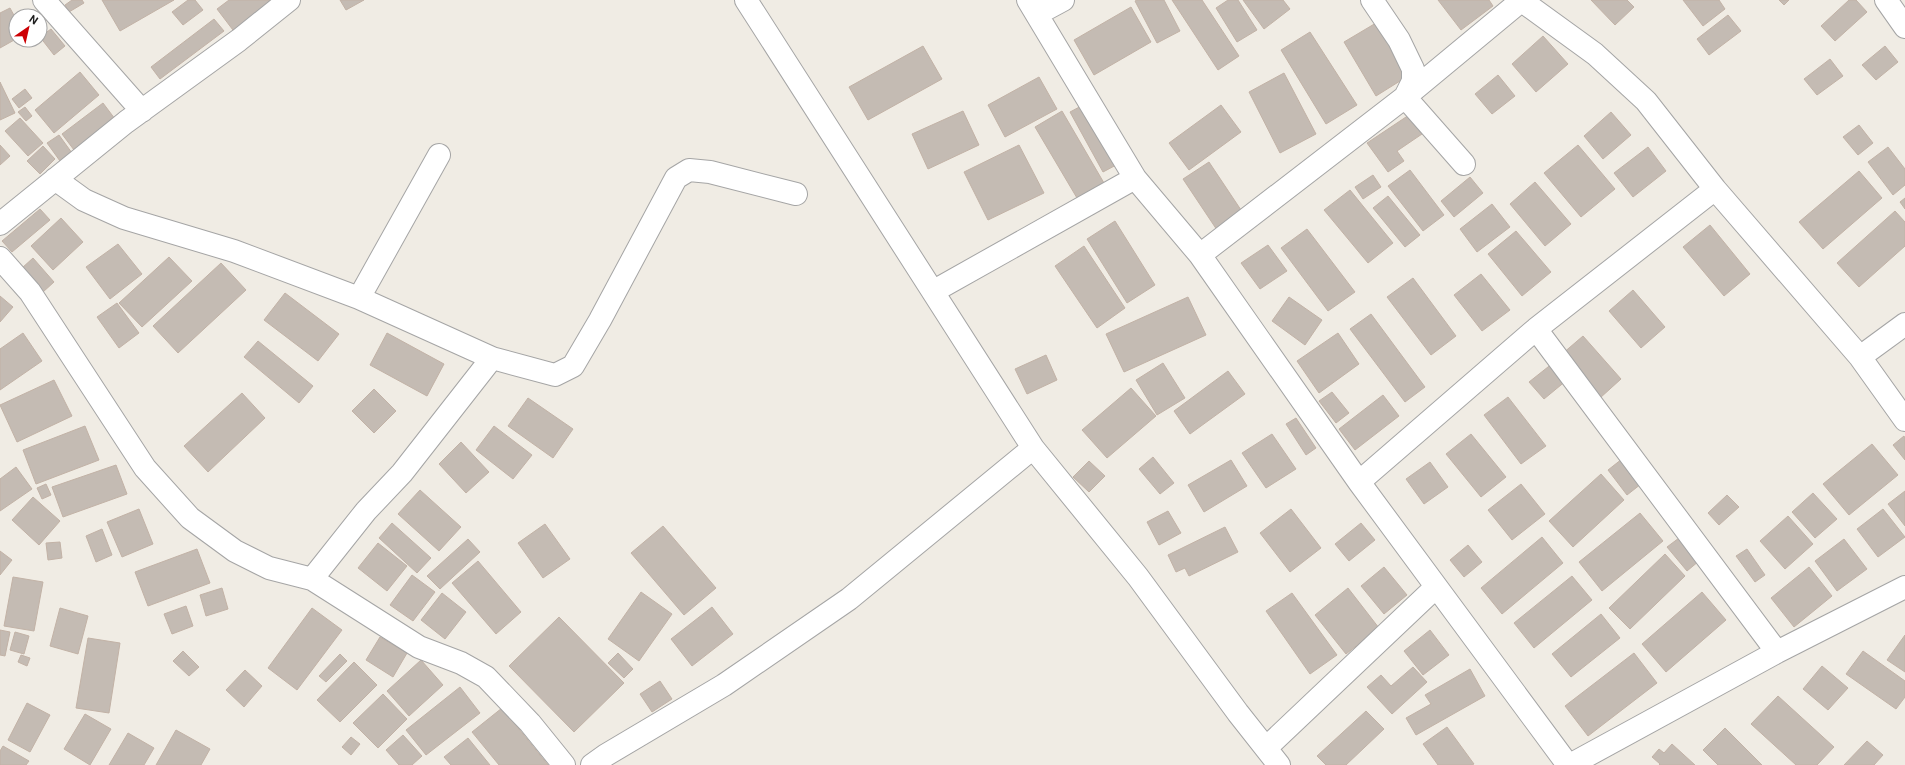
<svg xmlns="http://www.w3.org/2000/svg" width="1905" height="765" font-family="Roboto,sans-serif">
  <rect width="100%" height="100%" fill="#f0ece4"/>
  <!-- building -->
  <path fill="#c4bbb3" stroke="#c2b2a6" d="M 72,0 L 82,0 L 84,3 L 69,12 L 65,5 Z
    M 102,0 L 174,0 L 120,31 Z
    M 188,0 L 195,0 L 203,10 L 183,25 L 172,12 Z
    M 229,0 L 279,0 L 236,34 L 217,9 Z
    M 340,0 L 364,0 L 346,10 Z
    M 1137,0 L 1164,0 L 1180,31 L 1157,43 L 1135,1 Z
    M 1172,0 L 1202,0 L 1239,56 L 1218,70 Z
    M 1228,0 L 1238,0 L 1257,30 L 1237,42 L 1216,8 Z
    M 1243,0 L 1283,0 L 1290,9 L 1264,29 Z
    M 1438,0 L 1489,0 L 1493,6 L 1461,30 Z
    M 1591,0 L 1627,0 L 1634,7 L 1615,25 Z
    M 1683,0 L 1719,0 L 1725,9 L 1703,26 Z
    M 1779,0 L 1789,0 L 1784,5 Z
    M 1849,0 L 1856,0 L 1867,12 L 1835,41 L 1821,26 Z
    M 1131,7 L 1151,42 L 1094,75 L 1074,40 Z
    M 10,8 L 16,19 L 16,39 L 0,48 L 0,13 Z
    M 1728,15 L 1741,31 L 1709,55 L 1697,39 Z
    M 214,19 L 224,31 L 160,79 L 151,67 Z
    M 1376,23 L 1408,76 L 1376,96 L 1344,42 Z
    M 51,29 L 65,46 L 54,55 L 40,37 Z
    M 1310,32 L 1357,105 L 1326,124 L 1281,50 Z
    M 1543,36 L 1568,64 L 1536,92 L 1512,64 Z
    M 923,46 L 942,79 L 868,120 L 849,87 Z
    M 1885,46 L 1898,62 L 1876,80 L 1862,65 Z
    M 1830,59 L 1843,76 L 1817,95 L 1804,79 Z
    M 80,72 L 99,95 L 54,133 L 35,110 Z
    M 1284,73 L 1316,134 L 1280,153 L 1249,92 Z
    M 1498,75 L 1515,96 L 1492,114 L 1475,94 Z
    M 1039,77 L 1057,109 L 1005,137 L 988,105 Z
    M 0,82 L 15,113 L 0,120 Z
    M 25,89 L 32,98 L 19,108 L 12,99 Z
    M 103,103 L 115,119 L 74,150 L 62,134 Z
    M 1085,104 L 1118,164 L 1103,172 L 1070,112 Z
    M 1221,105 L 1241,132 L 1189,170 L 1169,143 Z
    M 25,107 L 32,116 L 26,121 L 18,112 Z
    M 963,111 L 979,145 L 928,169 L 912,134 Z
    M 1062,111 L 1104,183 L 1077,198 L 1035,127 Z
    M 1611,112 L 1631,135 L 1603,159 L 1584,136 Z
    M 1409,115 L 1422,134 L 1397,151 L 1404,161 L 1388,172 L 1367,143 Z
    M 20,118 L 43,143 L 28,156 L 5,131 Z
    M 1859,125 L 1873,143 L 1858,155 L 1843,137 Z
    M 59,135 L 72,153 L 60,161 L 47,143 Z
    M 0,145 L 10,156 L 0,165 Z
    M 1019,145 L 1044,193 L 988,220 L 964,172 Z
    M 1578,145 L 1615,189 L 1581,217 L 1544,173 Z
    M 43,146 L 55,159 L 40,174 L 27,161 Z
    M 1648,147 L 1666,171 L 1633,197 L 1614,173 Z
    M 1888,147 L 1905,169 L 1905,185 L 1893,195 L 1868,162 Z
    M 1209,162 L 1243,213 L 1217,230 L 1183,179 Z
    M 1410,170 L 1444,215 L 1423,231 L 1388,186 Z
    M 1859,171 L 1882,198 L 1823,249 L 1799,222 Z
    M 1373,175 L 1381,187 L 1363,199 L 1355,187 Z
    M 1470,177 L 1483,193 L 1454,217 L 1441,201 Z
    M 1535,182 L 1571,224 L 1545,246 L 1510,204 Z
    M 1350,190 L 1393,243 L 1368,263 L 1324,210 Z
    M 1388,196 L 1420,235 L 1405,247 L 1373,208 Z
    M 1905,198 L 1905,209 L 1900,202 Z
    M 1492,204 L 1510,227 L 1477,252 L 1460,229 Z
    M 40,209 L 50,220 L 12,252 L 2,241 Z
    M 1895,211 L 1905,222 L 1905,246 L 1859,287 L 1837,263 Z
    M 61,218 L 83,242 L 53,270 L 31,246 Z
    M 1115,221 L 1155,285 L 1127,303 L 1087,239 Z
    M 1710,225 L 1750,274 L 1724,296 L 1683,247 Z
    M 1307,229 L 1355,292 L 1328,311 L 1281,248 Z
    M 1516,231 L 1551,272 L 1522,296 L 1488,254 Z
    M 118,244 L 142,274 L 110,299 L 86,267 Z
    M 1268,245 L 1287,271 L 1260,289 L 1241,263 Z
    M 1084,246 L 1125,308 L 1097,328 L 1055,266 Z
    M 169,257 L 192,281 L 142,327 L 119,303 Z
    M 33,258 L 54,282 L 43,292 L 22,268 Z
    M 221,263 L 246,290 L 178,353 L 153,326 Z
    M 1481,274 L 1510,310 L 1482,331 L 1454,295 Z
    M 1413,278 L 1456,336 L 1431,355 L 1387,297 Z
    M 1633,290 L 1665,327 L 1641,348 L 1609,311 Z
    M 285,293 L 339,334 L 318,361 L 264,320 Z
    M 0,296 L 13,307 L 0,322 Z
    M 1188,297 L 1206,335 L 1124,372 L 1106,334 Z
    M 1289,297 L 1322,320 L 1305,345 L 1272,321 Z
    M 117,303 L 139,333 L 119,348 L 97,317 Z
    M 1371,314 L 1425,387 L 1405,402 L 1350,329 Z
    M 23,333 L 42,361 L 0,390 L 0,349 Z
    M 387,333 L 444,364 L 427,396 L 370,365 Z
    M 1338,333 L 1359,364 L 1319,393 L 1297,361 Z
    M 1583,336 L 1621,379 L 1600,398 L 1562,354 Z
    M 258,341 L 313,386 L 299,403 L 244,357 Z
    M 1046,355 L 1057,380 L 1027,394 L 1015,369 Z
    M 1163,363 L 1185,398 L 1157,415 L 1136,380 Z
    M 1553,363 L 1567,380 L 1544,399 L 1529,382 Z
    M 1228,371 L 1245,394 L 1190,434 L 1174,411 Z
    M 54,380 L 72,416 L 17,442 L 0,405 Z
    M 1131,388 L 1156,416 L 1107,458 L 1082,430 Z
    M 374,389 L 396,411 L 374,433 L 352,411 Z
    M 1332,392 L 1349,413 L 1336,423 L 1319,401 Z
    M 242,393 L 265,418 L 208,472 L 184,446 Z
    M 1383,395 L 1399,416 L 1355,450 L 1339,429 Z
    M 1508,397 L 1546,446 L 1521,464 L 1484,415 Z
    M 528,398 L 573,429 L 553,458 L 508,426 Z
    M 1296,418 L 1316,448 L 1306,455 L 1286,424 Z
    M 85,426 L 99,460 L 36,484 L 23,450 Z
    M 494,426 L 532,455 L 513,479 L 476,450 Z
    M 1272,434 L 1296,469 L 1266,488 L 1242,453 Z
    M 1471,434 L 1506,477 L 1481,497 L 1446,454 Z
    M 1904,436 L 1905,438 L 1905,460 L 1893,445 Z
    M 461,442 L 489,472 L 466,493 L 439,464 Z
    M 1872,444 L 1898,475 L 1849,515 L 1823,484 Z
    M 1153,457 L 1174,483 L 1160,494 L 1139,469 Z
    M 1622,459 L 1641,484 L 1627,495 L 1608,470 Z
    M 1231,460 L 1247,486 L 1204,512 L 1188,485 Z
    M 1089,461 L 1105,476 L 1089,492 L 1073,477 Z
    M 1430,462 L 1448,487 L 1424,504 L 1406,479 Z
    M 116,465 L 127,494 L 63,517 L 52,487 Z
    M 16,467 L 32,489 L 0,511 L 0,479 Z
    M 1601,474 L 1624,500 L 1573,547 L 1549,521 Z
    M 46,484 L 51,495 L 42,499 L 37,488 Z
    M 1521,484 L 1545,514 L 1512,540 L 1488,510 Z
    M 420,490 L 461,527 L 439,551 L 398,514 Z
    M 1905,491 L 1905,526 L 1888,504 Z
    M 1813,493 L 1837,519 L 1815,538 L 1792,512 Z
    M 1727,495 L 1739,507 L 1719,525 L 1708,513 Z
    M 33,497 L 60,521 L 39,545 L 12,520 Z
    M 139,509 L 153,544 L 122,557 L 107,522 Z
    M 1291,509 L 1321,548 L 1290,572 L 1260,533 Z
    M 1883,509 L 1905,537 L 1878,557 L 1857,529 Z
    M 1168,511 L 1181,533 L 1159,545 L 1147,522 Z
    M 1640,513 L 1663,541 L 1602,591 L 1579,562 Z
    M 1788,516 L 1813,544 L 1785,569 L 1760,541 Z
    M 392,523 L 431,558 L 417,573 L 379,538 Z
    M 1361,523 L 1375,540 L 1349,561 L 1335,544 Z
    M 545,524 L 570,559 L 543,578 L 518,543 Z
    M 663,526 L 716,588 L 684,615 L 631,553 Z
    M 1225,527 L 1238,552 L 1189,576 L 1185,568 L 1176,572 L 1168,555 Z
    M 102,529 L 112,555 L 96,562 L 86,536 Z
    M 1542,537 L 1563,563 L 1502,614 L 1481,588 Z
    M 1679,538 L 1699,561 L 1687,571 L 1667,547 Z
    M 468,539 L 480,552 L 440,589 L 427,576 Z
    M 1844,539 L 1867,569 L 1837,591 L 1815,561 Z
    M 60,542 L 62,558 L 48,560 L 46,543 Z
    M 378,543 L 407,566 L 387,591 L 358,568 Z
    M 1468,545 L 1482,562 L 1464,577 L 1450,560 Z
    M 197,549 L 210,583 L 148,606 L 135,572 Z
    M 1747,549 L 1765,575 L 1755,582 L 1736,556 Z
    M 0,551 L 12,560 L 0,575 Z
    M 1665,554 L 1685,576 L 1630,629 L 1609,608 Z
    M 478,561 L 521,612 L 496,634 L 452,583 Z
    M 1384,567 L 1407,595 L 1384,614 L 1361,586 Z
    M 1809,567 L 1832,596 L 1794,627 L 1771,598 Z
    M 412,575 L 435,592 L 413,621 L 390,605 Z
    M 1572,576 L 1592,600 L 1534,648 L 1514,623 Z
    M 13,577 L 43,582 L 34,631 L 4,626 Z
    M 222,588 L 228,609 L 206,616 L 200,595 Z
    M 1348,588 L 1379,628 L 1346,654 L 1315,615 Z
    M 641,592 L 672,614 L 639,661 L 608,639 Z
    M 1702,592 L 1726,620 L 1666,672 L 1642,644 Z
    M 442,593 L 466,612 L 445,639 L 421,620 Z
    M 1292,593 L 1337,655 L 1310,674 L 1266,611 Z
    M 186,606 L 193,626 L 172,634 L 164,614 Z
    M 712,607 L 733,634 L 692,666 L 671,639 Z
    M 60,608 L 88,616 L 78,654 L 50,646 Z
    M 312,608 L 342,630 L 297,690 L 268,668 Z
    M 1601,614 L 1620,638 L 1571,677 L 1552,654 Z
    M 559,617 L 624,683 L 574,732 L 509,666 Z
    M 0,630 L 10,632 L 5,656 L 0,655 Z
    M 1430,630 L 1449,655 L 1423,675 L 1404,651 Z
    M 15,632 L 29,636 L 24,654 L 10,650 Z
    M 1905,635 L 1905,672 L 1887,660 Z
    M 380,637 L 407,653 L 393,677 L 366,660 Z
    M 88,638 L 120,643 L 109,713 L 76,708 Z
    M 183,651 L 199,667 L 189,676 L 173,661 Z
    M 1863,651 L 1905,681 L 1905,697 L 1896,709 L 1846,674 Z
    M 618,653 L 633,669 L 624,678 L 608,663 Z
    M 1634,653 L 1657,683 L 1588,736 L 1565,706 Z
    M 340,654 L 347,661 L 326,682 L 319,676 Z
    M 21,655 L 30,658 L 27,666 L 18,662 Z
    M 421,660 L 443,685 L 409,716 L 387,691 Z
    M 354,662 L 377,685 L 340,722 L 317,700 Z
    M 1822,666 L 1848,688 L 1828,710 L 1803,689 Z
    M 1413,667 L 1427,682 L 1392,714 L 1367,687 L 1381,675 L 1391,686 Z
    M 1470,669 L 1485,696 L 1416,735 L 1406,718 L 1431,704 L 1425,695 Z
    M 245,670 L 262,686 L 244,707 L 226,690 Z
    M 660,681 L 672,699 L 652,712 L 640,694 Z
    M 460,687 L 480,713 L 426,755 L 406,730 Z
    M 383,694 L 407,719 L 378,748 L 353,723 Z
    M 1778,696 L 1834,747 L 1817,765 L 1796,765 L 1751,724 Z
    M 27,703 L 50,715 L 30,752 L 8,740 Z
    M 502,708 L 548,765 L 499,765 L 472,732 Z
    M 1366,711 L 1384,729 L 1346,765 L 1326,765 L 1317,756 Z
    M 85,714 L 111,729 L 90,765 L 64,749 Z
    M 1447,727 L 1474,764 L 1472,765 L 1438,765 L 1423,744 Z
    M 1725,728 L 1762,765 L 1718,765 L 1703,750 Z
    M 176,730 L 210,749 L 201,765 L 156,765 Z
    M 128,733 L 154,748 L 144,765 L 109,765 Z
    M 403,735 L 422,756 L 412,765 L 399,765 L 386,750 Z
    M 351,737 L 360,744 L 351,755 L 342,747 Z
    M 468,738 L 490,765 L 451,765 L 444,757 Z
    M 1867,741 L 1883,755 L 1874,765 L 1844,765 Z
    M 1672,744 L 1695,765 L 1659,765 L 1660,764 L 1652,757 L 1659,749 L 1664,753 Z
    M 3,746 L 29,761 L 26,765 L 0,765 L 0,751 Z"/>
  <g fill="none" stroke-linecap="round" stroke-linejoin="round">
    <!-- minor casing -->
    <g stroke="#a5a5a5" stroke-width="24">
      <path id="minor" d="M 44,0 L 142,111
        M 746,0 L 1033,448 L 1138,577 L 1238,713 L 1279,765
        M 1028,0 L 1135,178 L 1200,255 L 1359,482 L 1568,765
        M 1372,0 L 1399,40 L 1413,69 L 1413,81 L 1405,97 L 1464,164
        M 1886,0 L 1905,27
        M 1522,1 L 1595,54 L 1646,101 L 1715,189
        M 1037,14 L 1063,0
        M 55,179 L 84,200 L 124,218 L 234,251 L 359,298 L 492,358 L 555,375 L 573,366 L 600,320 L 676,178 L 689,170 L 710,172 L 796,194
        M 0,224 L 126,122 L 239,40 L 289,0
        M 1200,255 L 1405,97 L 1522,0
        M 0,258 L 30,292 L 145,468 L 190,518 L 235,551 L 269,568 L 312,579 L 419,647 L 461,663 L 486,677 L 530,723 L 564,765
        M 934,291 L 1135,178
        M 359,298 L 439,155
        M 1536,329 L 1777,652
        M 1860,357 L 1905,324
        M 1359,482 L 1536,329 L 1715,189 L 1860,357 L 1905,420
        M 312,579 L 366,511 L 402,473 L 492,358
        M 1266,748 L 1436,587
        M 592,765 L 606,755 L 724,685 L 849,599 L 1033,448
        M 1570,765 L 1777,652 L 1905,587"/>
    </g>
    <!-- minor -->
    <use href="#minor" stroke="#fff" stroke-width="22"/>
  </g>
  <!-- north arrow -->
  <g transform="translate(28 28) rotate(34)"><circle r="19" fill="#ffffff" stroke="#a5a5a5"/>
  <path d="M0-3L7 15L0 10L-7 15Z" fill="#cd0004"/>
  <text y="-6" font-size="11" font-weight="bold" text-anchor="middle" fill="#1e1e1e">N</text>
  </g>
</svg>
